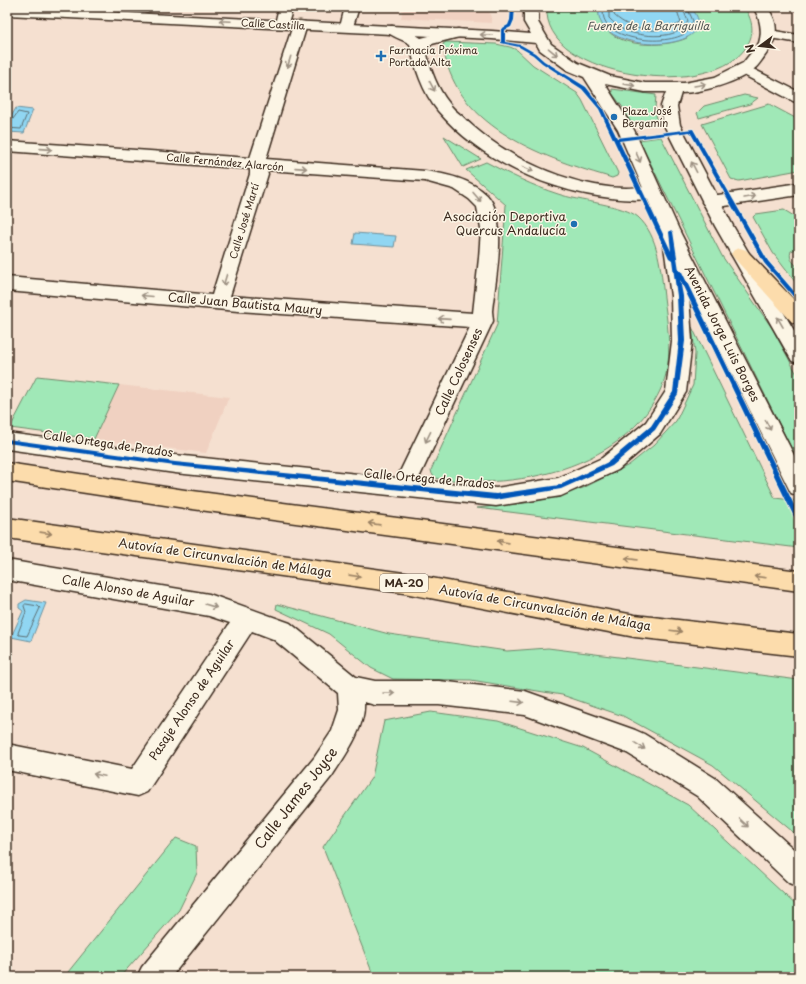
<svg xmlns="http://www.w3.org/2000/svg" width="806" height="984" font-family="'Playpen Sans',sans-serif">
  <rect width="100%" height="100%" fill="#f5e0d0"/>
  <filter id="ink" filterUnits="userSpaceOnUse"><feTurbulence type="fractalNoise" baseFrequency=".025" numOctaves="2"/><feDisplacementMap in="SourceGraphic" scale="8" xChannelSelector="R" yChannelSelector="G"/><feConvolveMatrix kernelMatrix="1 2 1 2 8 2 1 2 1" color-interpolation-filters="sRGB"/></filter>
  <g filter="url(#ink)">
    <!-- built -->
    <path fill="#f0d1c1" d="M 403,7 L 485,7 L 485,10 L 489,10 L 492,23 L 401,18 Z
      M 119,385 L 229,397 L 206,453 L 94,439 Z"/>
    <!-- green -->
    <path fill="#a0e8b7" stroke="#6e896a" d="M 547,7 L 600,7 C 598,13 599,16 602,22 C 613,49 665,48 687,38 L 691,8 L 690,7 L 744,7 C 752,19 755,31 748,44 C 718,102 541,79 547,7 Z
      M 446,42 L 496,44 L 510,47 L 517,50 L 533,65 L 577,93 L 582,100 L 618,173 L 617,176 L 612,178 L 606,176 C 540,157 451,124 443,44 Z
      M 612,89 L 656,95 L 655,108 L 657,120 L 631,124 L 624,109 L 612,93 Z
      M 744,95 L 758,98 L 750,104 L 699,118 L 697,113 L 704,106 Z
      M 769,104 L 799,120 L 799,170 L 739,181 L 731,179 L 702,124 Z
      M 444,136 L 481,159 L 463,167 Z
      M 661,137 L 722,256 L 772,328 L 799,378 L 799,464 L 639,140 Z
      M 486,162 C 509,174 533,186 558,194 C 578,201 624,205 638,217 C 659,236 661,271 664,297 C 667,322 672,349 666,374 C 658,405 634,432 606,449 C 561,476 504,486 452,480 C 443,479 432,481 431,470 L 497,325 L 506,205 L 466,170 Z
      M 784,210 L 799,219 L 799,248 L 791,251 C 788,261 795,262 799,270 C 800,274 799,282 799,287 L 773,253 L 753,217 L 756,214 Z
      M 692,327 L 775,498 L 799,501 L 799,548 L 477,508 L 534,502 L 583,488 L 629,465 L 654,445 L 676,421 L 693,385 L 695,353 Z
      M 37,376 L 119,385 L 94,439 L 10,428 Z
      M 277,604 L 389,634 L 507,651 L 548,648 L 799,680 L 799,837 L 713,765 L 623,716 L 562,695 L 471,680 L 393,679 L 371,668 L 329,634 L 276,609 Z
      M 431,712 L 498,721 L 583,748 L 688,805 L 799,908 L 799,977 L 374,977 L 323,847 L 372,777 L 384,721 Z
      M 176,838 L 196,846 L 197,873 L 179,910 L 120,977 L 64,977 Z"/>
    <!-- water -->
    <path fill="#90d6f2" stroke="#6e919d" d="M 600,7 L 690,7 C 726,43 637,57 606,29 C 600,23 597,15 600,7 Z
      M 16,108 L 33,110 L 24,133 L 7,132 L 7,124 Z
      M 355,233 L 396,236 L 394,247 L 353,244 Z
      M 26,600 L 46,603 L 31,641 L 11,637 L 23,611 L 19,608 L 19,604 Z"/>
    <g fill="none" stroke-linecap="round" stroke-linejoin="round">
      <!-- shore -->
      <path stroke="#5d6f73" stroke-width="1" d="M 604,7 C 594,41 668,48 687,32 C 690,29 691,25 693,21 L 687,7
        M 609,7 L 609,18 C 614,23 618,27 624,30 C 640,37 680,41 688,21 L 682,7
        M 615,7 L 614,15 C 632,32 659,35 681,23 L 676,7
        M 7,125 L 8,126 L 18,112 L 27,114 L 21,129 L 7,128
        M 26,604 L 38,606 L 40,608 L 27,636 L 19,635 L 18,633 L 26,612 L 24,606 Z"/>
      <!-- street casing -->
      <g stroke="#3b2a1e" stroke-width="3">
        <path id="street" d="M 279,7 L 293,7 L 287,27 L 282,28 L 277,27 L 275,24 Z
          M 345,7 L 359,7 L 352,30 L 347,31 L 342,30 L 340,27 Z
          M 300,21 L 305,22 L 307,25 L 266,159 L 425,171 C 446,174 471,179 487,195 C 509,219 495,281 492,311 L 493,321 L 418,480 L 496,488 L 558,478 L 602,458 L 646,422 L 666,391 L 672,341 L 671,296 L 662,232 L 665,228 L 671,226 L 677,228 L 680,232 L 689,296 L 692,341 L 686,392 L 660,434 L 618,470 L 561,496 L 496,506 L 175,473 L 7,449 L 7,433 L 175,455 L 397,478 L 470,327 L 238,311 L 7,291 L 7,277 L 212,295 L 250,174 L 250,169 L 7,151 L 7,141 L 250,158 L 293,25 L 295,22 ZM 267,170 L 425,181 L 454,189 L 469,199 L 477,207 L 481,229 L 479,258 L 473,313 L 230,296 L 268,174 Z
          M 392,26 L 411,32 L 421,38 L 458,29 L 463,30 L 465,33 L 463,36 L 432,44 L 426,50 C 430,69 437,88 449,103 C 452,108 457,112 462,116 C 497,151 547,176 595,185 C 605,187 616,188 626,188 C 637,188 648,186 659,189 L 662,193 L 659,197 C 644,201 626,200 611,198 C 547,191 480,160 438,111 C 423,93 414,66 410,44 C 404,40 388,35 385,30 L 387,27 Z
          M 769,30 L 799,35 L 799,43 L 764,37 L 762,34 L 764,31 Z
          M 745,65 L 799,92 L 799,103 L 793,101 L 740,73 L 737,70 L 740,67 Z
          M 799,183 L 799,195 L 711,208 L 705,206 L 702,202 L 705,198 L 711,196 Z
          M 7,560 L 209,594 L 290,623 L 356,677 L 375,681 L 439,681 L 525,691 L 635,730 L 644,734 L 715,778 L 799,854 L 799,887 L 789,883 L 697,796 L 627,753 L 525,715 L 439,705 L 375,705 L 364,702 C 366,727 345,756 332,776 L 171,977 L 137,977 L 142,967 L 314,758 L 332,731 L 339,710 L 338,693 L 273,639 L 252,631 L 147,792 L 138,796 L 7,770 L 7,744 L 132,769 L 230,623 L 209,616 L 7,580 Z"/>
      </g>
      <!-- secondary casing -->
      <g stroke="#3b2a1e" stroke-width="3">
        <path id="secondary" d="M 7,7 L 492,31 L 531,34 L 524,22 L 524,7 L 538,7 L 538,22 L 551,44 L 578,63 L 610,76 L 645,83 L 684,83 L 715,77 L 743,63 L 759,43 C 763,30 760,18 753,7 L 767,7 C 781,26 777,40 764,57 C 761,61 758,66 754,69 C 740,82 700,93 681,93 L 677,106 L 680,125 L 733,226 L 799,339 L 799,363 L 792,361 L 715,226 L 664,125 L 661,106 L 666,92 L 645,92 L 605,84 L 634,130 L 680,232 L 799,465 L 799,496 L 791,493 L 788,487 L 662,232 L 618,130 L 584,77 L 567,70 L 540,50 L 536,43 L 492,39 L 7,15 Z"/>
      </g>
      <!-- highway casing -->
      <g stroke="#3b2a1e" stroke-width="3">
        <path id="highway" d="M 740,248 L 746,250 L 799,305 L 799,324 L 792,322 L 734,258 L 731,254 L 734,250 Z
          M 7,463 L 185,490 L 799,571 L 799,591 L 185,508 L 7,481 Z
          M 7,518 L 404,573 L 635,615 L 799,634 L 799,656 L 635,637 L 404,593 L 7,538 Z"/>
      </g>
      <!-- street -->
      <use href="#street" fill="#fcf5e5" fill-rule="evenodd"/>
      <!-- secondary -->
      <use href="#secondary" fill="#fcf5e5" fill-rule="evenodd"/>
      <!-- highway -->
      <use href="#highway" fill="#fcdcac" fill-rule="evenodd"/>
      <!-- cycleway casing -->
      <g stroke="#fcf5e5" stroke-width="2">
        <path id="cycleway" d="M 511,7 L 515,7 L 514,20 L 511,27 L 505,30 L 505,42 L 521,45 L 535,53 L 544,61 L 586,87 L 603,109 L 617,138 L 693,129 L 768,261 L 799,297 L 799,302 L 797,301 L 764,263 L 690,132 L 619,141 L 671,251 L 669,232 L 671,230 L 673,232 L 679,270 L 682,272 L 799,515 L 799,524 L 797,523 L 796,521 L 680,280 L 683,296 L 685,341 L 678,394 L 655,430 L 612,466 L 561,489 L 496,500 L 175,466 L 7,443 L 7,439 L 175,462 L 496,494 L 560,485 L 608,462 L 651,426 L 673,392 L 679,341 L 677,296 L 672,260 L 669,258 L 599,109 L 582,89 L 542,63 L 533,55 L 519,47 L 501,43 L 501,29 L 508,25 L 510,20 Z"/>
      </g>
      <!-- cycleway -->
      <use href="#cycleway" fill="#0057b8" fill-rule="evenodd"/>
    </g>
    <!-- one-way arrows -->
    <defs><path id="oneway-shaft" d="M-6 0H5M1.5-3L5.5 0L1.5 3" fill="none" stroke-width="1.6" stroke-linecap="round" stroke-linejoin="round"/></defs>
    <g stroke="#9c9082">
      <use href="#oneway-shaft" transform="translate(225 21) rotate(-177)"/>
      <use href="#oneway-shaft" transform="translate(486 35) rotate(-177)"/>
      <use href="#oneway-shaft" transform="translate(553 52) rotate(40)"/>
      <use href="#oneway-shaft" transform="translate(289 62) rotate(107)"/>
      <use href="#oneway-shaft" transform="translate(629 85) rotate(9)"/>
      <use href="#oneway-shaft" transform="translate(700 85) rotate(-9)"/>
      <use href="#oneway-shaft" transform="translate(432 86) rotate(62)"/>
      <use href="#oneway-shaft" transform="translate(46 149) rotate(4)"/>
      <use href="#oneway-shaft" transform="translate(638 157) rotate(66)"/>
      <use href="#oneway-shaft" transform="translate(694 167) rotate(-117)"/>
      <use href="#oneway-shaft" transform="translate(301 168) rotate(4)"/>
      <use href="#oneway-shaft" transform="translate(528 169) rotate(23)"/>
      <use href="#oneway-shaft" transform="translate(477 197) rotate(49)"/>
      <use href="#oneway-shaft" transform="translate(750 197) rotate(-10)"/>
      <use href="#oneway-shaft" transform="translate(225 280) rotate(107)"/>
      <use href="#oneway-shaft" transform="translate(147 296) rotate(-175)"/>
      <use href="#oneway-shaft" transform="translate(444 319) rotate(-176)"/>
      <use href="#oneway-shaft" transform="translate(780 322) rotate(-120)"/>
      <use href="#oneway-shaft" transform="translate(768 425) rotate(63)"/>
      <use href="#oneway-shaft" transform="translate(428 437) rotate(116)"/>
      <use href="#oneway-shaft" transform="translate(211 606) rotate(16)"/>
      <use href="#oneway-shaft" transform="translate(389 693)"/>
      <use href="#oneway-shaft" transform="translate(518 702) rotate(7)"/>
      <use href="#oneway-shaft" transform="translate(640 746) rotate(32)"/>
      <use href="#oneway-shaft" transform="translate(99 775) rotate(-168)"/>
      <use href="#oneway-shaft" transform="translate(744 823) rotate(43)"/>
    </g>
    <g stroke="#9c8365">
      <use href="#oneway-shaft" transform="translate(374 524) rotate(-172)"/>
      <use href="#oneway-shaft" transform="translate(46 533) rotate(8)"/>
      <use href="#oneway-shaft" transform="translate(503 542) rotate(-172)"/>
      <use href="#oneway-shaft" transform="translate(631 559) rotate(-172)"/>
      <use href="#oneway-shaft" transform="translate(355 576) rotate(8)"/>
      <use href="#oneway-shaft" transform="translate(760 577) rotate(-173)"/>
      <use href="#oneway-shaft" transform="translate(676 631) rotate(7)"/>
    </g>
  </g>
  <!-- markers -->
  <g fill="#1f6fb2" stroke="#fcf5e5" stroke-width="1.5">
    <path d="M379 50h4v4h4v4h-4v4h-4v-4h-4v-4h4z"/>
    <circle cx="614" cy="117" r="4"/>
    <circle cx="574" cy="224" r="4"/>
  </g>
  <g text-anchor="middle" stroke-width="3" stroke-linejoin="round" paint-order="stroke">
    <!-- far-street labels -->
    <g font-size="10" fill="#3b2a1e" stroke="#fcf5e5">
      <text transform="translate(273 24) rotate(3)" y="4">Calle Castilla</text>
      <text transform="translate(225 162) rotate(5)" y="4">Calle Fernández Alarcón</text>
      <text transform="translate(244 221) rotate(-73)" y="4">Calle José Martí</text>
    </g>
    <!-- far-poi labels -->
    <g font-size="10" fill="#3b2a1e" stroke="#fcf5e5" text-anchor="start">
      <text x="389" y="54">Farmacia Próxima<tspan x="389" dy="12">Portada Alta</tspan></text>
      <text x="622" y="115">Plaza José<tspan x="622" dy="12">Bergamín</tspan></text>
    </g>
    <!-- far-water labels -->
    <g font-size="11" font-style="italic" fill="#505553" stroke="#fcf5e5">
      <text x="648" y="30">Fuente de la Barriguilla</text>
    </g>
    <!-- shield labels -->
    <rect fill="#fcf5e5" stroke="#75675a" stroke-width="1" x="380" y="574" width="48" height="18" rx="3"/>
    <g font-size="11" font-weight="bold" fill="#3b2a1e">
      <text x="404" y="587">MA-20</text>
    </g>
    <!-- poi labels -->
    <g font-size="12" fill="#3b2a1e" stroke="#fcf5e5" text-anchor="end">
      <text x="566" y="221">Asociación Deportiva<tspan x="566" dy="14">Quercus Andalucía</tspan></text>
    </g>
    <!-- street labels -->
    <g font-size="12" fill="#3b2a1e" stroke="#fcf5e5">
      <text transform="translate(245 304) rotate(5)" y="4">Calle Juan Bautista Maury</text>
      <text transform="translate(722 334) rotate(63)" y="4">Avenida Jorge Luis Borges</text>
      <text transform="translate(459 372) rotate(-65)" y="4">Calle Colosenses</text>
      <text transform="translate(108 444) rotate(8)" y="4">Calle Ortega de Prados</text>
      <text transform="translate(429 479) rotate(5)" y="4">Calle Ortega de Prados</text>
      <text transform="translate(225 558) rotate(8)" y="4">Autovía de Circunvalación de Málaga</text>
      <text transform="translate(128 591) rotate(10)" y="4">Calle Alonso de Aguilar</text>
      <text transform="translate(545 608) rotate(10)" y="4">Autovía de Circunvalación de Málaga</text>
      <text transform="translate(192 700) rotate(-56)" y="4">Pasaje Alonso de Aguilar</text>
    </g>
    <!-- near-street labels -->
    <g font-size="14" fill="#3b2a1e" stroke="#fcf5e5">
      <text transform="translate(296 798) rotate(-52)" y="5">Calle James Joyce</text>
    </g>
  </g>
  <!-- margin -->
  <rect width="806" height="984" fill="none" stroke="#fcf5e5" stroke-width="24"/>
  <rect x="12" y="12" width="782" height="960" fill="none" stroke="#3b2a1e" stroke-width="1.5" filter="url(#ink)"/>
  <!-- north arrow -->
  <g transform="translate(760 46) rotate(255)" stroke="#fcf5e5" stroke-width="3" paint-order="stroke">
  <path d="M0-3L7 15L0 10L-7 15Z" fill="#3b2a1e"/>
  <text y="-6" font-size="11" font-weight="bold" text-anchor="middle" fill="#3b2a1e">N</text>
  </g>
</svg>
